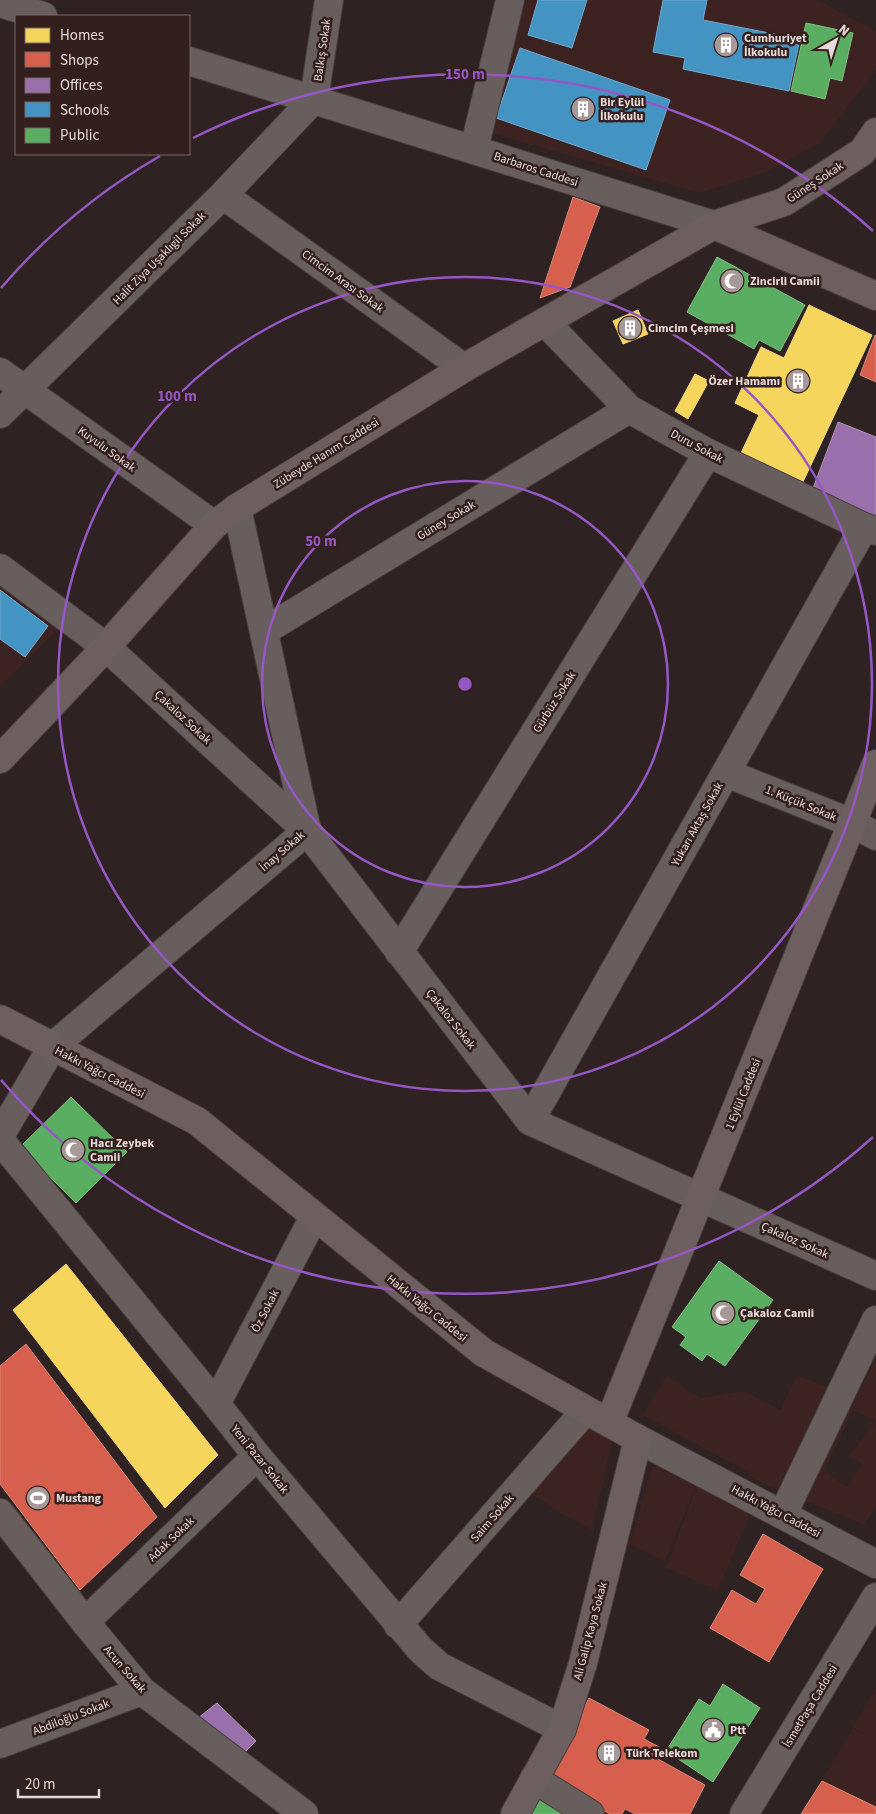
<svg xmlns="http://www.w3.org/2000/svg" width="876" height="1814" font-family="'Source Sans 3',sans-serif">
  <rect width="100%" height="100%" fill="#2e2322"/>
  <!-- built -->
  <path fill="#3c2321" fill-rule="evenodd" d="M 526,0 L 817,0 L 876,31 L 876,70 L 820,143 L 767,172 L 699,193 L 489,132 Z
    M 0,581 L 62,626 L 0,686 Z
    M 876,1358 L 876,1507 L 864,1525 L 748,1477 L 750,1473 L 643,1415 L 667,1376 L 700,1398 L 744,1391 L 780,1410 L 797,1375 L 854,1398 L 849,1409 L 852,1410 L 865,1380 L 874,1384 L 866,1379 ZM 853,1410 L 876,1421 L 849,1456 L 862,1464 L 847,1487 L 825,1471 L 823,1474 Z
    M 582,1423 L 613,1437 L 592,1530 L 557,1511 L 524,1488 Z
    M 661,1464 L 698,1480 L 665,1562 L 630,1544 L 652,1467 Z
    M 699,1480 L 754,1505 L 718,1590 L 666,1568 Z
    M 876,1688 L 876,1806 L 822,1780 L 853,1728 L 869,1737 L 853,1727 Z"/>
  <!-- homes -->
  <path fill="#f6d55c" stroke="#f2d681" d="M 809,305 L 872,335 L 802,484 L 740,455 L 759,415 L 735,403 L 761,347 L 784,358 Z
    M 638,310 L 648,334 L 623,344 L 613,321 Z
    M 695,374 L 709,381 L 688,419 L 675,411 Z
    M 66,1264 L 218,1455 L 165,1508 L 13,1310 Z"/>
  <!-- shops -->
  <path fill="#d6604d" stroke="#db8476" d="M 573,197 L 600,207 L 570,287 L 540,298 Z
    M 875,335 L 876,336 L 876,382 L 860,375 Z
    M 26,1344 L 157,1517 L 80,1590 L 0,1484 L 0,1366 Z
    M 763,1534 L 823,1569 L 769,1662 L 710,1628 L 732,1590 L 756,1604 L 765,1589 L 740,1575 Z
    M 589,1698 L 649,1730 L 644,1739 L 661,1748 L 656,1758 L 705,1785 L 690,1814 L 635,1814 L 625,1809 L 622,1814 L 610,1814 L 546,1780 Z
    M 822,1781 L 876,1807 L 876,1814 L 801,1814 Z"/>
  <!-- offices -->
  <path fill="#9970ab" stroke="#b090b8" d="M 838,422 L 876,437 L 876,522 L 810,496 Z
    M 217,1703 L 256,1741 L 237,1760 L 193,1722 Z"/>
  <!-- schools -->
  <path fill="#4393c3" stroke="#74a8c9" d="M 538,0 L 587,0 L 572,48 L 528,35 Z
    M 663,0 L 707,0 L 703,20 L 800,39 L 789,91 L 683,69 L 685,58 L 653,52 Z
    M 520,48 L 670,100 L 646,170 L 496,118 Z
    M 0,590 L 48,626 L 25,657 L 0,639 Z"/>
  <!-- public -->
  <path fill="#5aae61" stroke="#84bb84" d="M 806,23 L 853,33 L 842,81 L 830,78 L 825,99 L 791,91 Z
    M 717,257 L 805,305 L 780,351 L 759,340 L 754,349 L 687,312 Z
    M 71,1097 L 127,1152 L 76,1203 L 20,1147 Z
    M 719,1261 L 773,1300 L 725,1366 L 707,1354 L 702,1361 L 680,1345 L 686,1337 L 672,1327 Z
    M 723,1684 L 760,1708 L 713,1782 L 666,1751 L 699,1699 L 710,1706 Z
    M 539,1793 L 575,1814 L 526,1814 Z"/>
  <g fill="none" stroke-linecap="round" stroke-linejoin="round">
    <!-- minor casing -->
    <g stroke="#483e3d" stroke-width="30">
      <path id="minor" d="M 0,3 L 43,16
        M 189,61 L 714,225
        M 474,149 L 510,0
        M 223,195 L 464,368
        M 545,322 L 629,409 L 708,453 L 864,527 L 876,531
        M 0,372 L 214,525
        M 0,414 L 223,195 L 314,99 L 329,0
        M 0,568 L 106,647 L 307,831 L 530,1121 L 876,1276
        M 264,631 L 629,409
        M 726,773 L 852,823 L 876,836
        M 399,952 L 708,453
        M 530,1121 L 864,527
        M 0,1136 L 52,1047 L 307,831 L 237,508
        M 0,1140 L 216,1404 L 257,1456 L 420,1649 L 439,1666 L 562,1729
        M 216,1404 L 314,1217
        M 638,1439 L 876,1564
        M 0,1513 L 85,1622 L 142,1691 L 304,1814
        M 783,1514 L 876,1320
        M 85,1622 L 257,1456
        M 398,1625 L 585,1411
        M 0,1744 L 142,1691
        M 534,1779 L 590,1814
        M 744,1814 L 876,1597"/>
    </g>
    <!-- major casing -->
    <g stroke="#483e3d" stroke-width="30">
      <path id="major" d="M 714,225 L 876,296
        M 0,759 L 106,647 L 214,525 L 237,508 L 464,368 L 714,225 L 784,202 L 862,152 L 876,132
        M 0,1019 L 197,1121 L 484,1353 L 638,1439 L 583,1663 L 562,1729 L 515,1814
        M 609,1423 L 876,764"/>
    </g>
    <!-- minor -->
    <use href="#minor" stroke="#675e5d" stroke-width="28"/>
    <!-- major -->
    <use href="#major" stroke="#6d5e5f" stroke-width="28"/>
  </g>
  <!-- distance rings -->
  <g fill="none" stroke="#9657c5" stroke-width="2.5">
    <circle cx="465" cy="684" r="203"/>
    <circle cx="465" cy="684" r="407"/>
    <path d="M873 1137A610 610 0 0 1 1 1080M1 288A610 610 0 0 1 160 156M193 138A610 610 0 0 1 873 231"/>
  </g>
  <!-- icons -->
  <defs>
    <g id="building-disc" transform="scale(1.25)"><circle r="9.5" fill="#a69998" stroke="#331f1d"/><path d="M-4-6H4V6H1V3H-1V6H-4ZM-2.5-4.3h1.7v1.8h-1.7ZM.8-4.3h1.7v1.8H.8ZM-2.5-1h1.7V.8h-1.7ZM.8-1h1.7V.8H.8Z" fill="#fff"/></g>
    <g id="mosque-disc" transform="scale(1.25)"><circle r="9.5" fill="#a69998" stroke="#331f1d"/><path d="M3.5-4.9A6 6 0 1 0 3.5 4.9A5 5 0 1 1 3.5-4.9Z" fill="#fff"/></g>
    <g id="stadium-disc" transform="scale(1.25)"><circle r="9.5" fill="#a69998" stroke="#331f1d"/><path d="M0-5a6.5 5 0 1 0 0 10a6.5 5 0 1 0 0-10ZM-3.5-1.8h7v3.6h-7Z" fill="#fff"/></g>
    <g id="civic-disc" transform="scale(1.25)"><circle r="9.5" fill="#a69998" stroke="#331f1d"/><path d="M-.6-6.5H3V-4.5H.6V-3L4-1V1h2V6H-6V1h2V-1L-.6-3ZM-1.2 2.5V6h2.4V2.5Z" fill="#fff"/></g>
  </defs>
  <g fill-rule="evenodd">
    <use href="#building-disc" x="726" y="45"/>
    <use href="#building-disc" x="583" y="109"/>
    <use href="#mosque-disc" x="732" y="281"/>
    <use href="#building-disc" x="630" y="328"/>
    <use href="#building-disc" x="798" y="381"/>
    <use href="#mosque-disc" x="73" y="1150"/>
    <use href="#mosque-disc" x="723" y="1313"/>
    <use href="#stadium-disc" x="38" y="1498"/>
    <use href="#civic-disc" x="713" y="1730"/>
    <use href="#building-disc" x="609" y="1753"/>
  </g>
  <g text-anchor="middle" stroke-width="5" stroke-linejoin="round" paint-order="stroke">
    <!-- poi labels -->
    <g font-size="12" font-weight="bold" fill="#e7d9d7" stroke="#331f1d" text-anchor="start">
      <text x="744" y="42">Cumhuriyet<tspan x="744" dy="14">İlkokulu</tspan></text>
      <text x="600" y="106">Bir Eylül<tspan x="600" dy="14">İlkokulu</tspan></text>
      <text x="750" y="285">Zincirli Camii</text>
      <text x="648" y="332">Cimcim Çeşmesi</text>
      <text x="780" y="385" text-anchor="end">Özer Hamamı</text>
      <text x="90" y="1147">Hacı Zeybek<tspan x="90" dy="14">Camii</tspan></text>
      <text x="740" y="1317">Çakaloz Camii</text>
      <text x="56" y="1502">Mustang</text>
      <text x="730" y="1734">Ptt</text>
      <text x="626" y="1757">Türk Telekom</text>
    </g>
    <!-- street labels -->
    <g font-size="12" fill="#e7d9d7" stroke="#331f1d">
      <text transform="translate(322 50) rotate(-82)" y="4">Balkış Sokak</text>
      <text transform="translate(536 169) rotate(18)" y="4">Barbaros Caddesi</text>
      <text transform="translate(815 182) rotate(-33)" y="4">Güneş Sokak</text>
      <text transform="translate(159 258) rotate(-45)" y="4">Halit Ziya Uşaklıgil Sokak</text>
      <text transform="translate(343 281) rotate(36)" y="4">Cimcim Arası Sokak</text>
      <text transform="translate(697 446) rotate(28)" y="4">Duru Sokak</text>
      <text transform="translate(107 449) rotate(36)" y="4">Kuyulu Sokak</text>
      <text transform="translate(326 453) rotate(-32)" y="4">Zübeyde Hanım Caddesi</text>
      <text transform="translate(446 520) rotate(-31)" y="4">Güney Sokak</text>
      <text transform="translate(554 702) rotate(-58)" y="4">Gürbüz Sokak</text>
      <text transform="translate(183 717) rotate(43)" y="4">Çakaloz Sokak</text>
      <text transform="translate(801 803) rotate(22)" y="4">1. Küçük Sokak</text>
      <text transform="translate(697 824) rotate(-61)" y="4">Yukarı Aktaş Sokak</text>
      <text transform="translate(282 851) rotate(-41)" y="4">İnay Sokak</text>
      <text transform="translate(451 1019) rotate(52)" y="4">Çakaloz Sokak</text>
      <text transform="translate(100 1072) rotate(27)" y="4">Hakkı Yağcı Caddesi</text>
      <text transform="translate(743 1094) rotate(-68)" y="4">1 Eylül Caddesi</text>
      <text transform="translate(795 1240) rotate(24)" y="4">Çakaloz Sokak</text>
      <text transform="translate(427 1308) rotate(39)" y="4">Hakkı Yağcı Caddesi</text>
      <text transform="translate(265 1311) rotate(-63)" y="4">Öz Sokak</text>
      <text transform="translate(260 1459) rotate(51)" y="4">Yeni Pazar Sokak</text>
      <text transform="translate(776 1511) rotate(28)" y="4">Hakkı Yağcı Caddesi</text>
      <text transform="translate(492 1518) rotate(-49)" y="4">Saim Sokak</text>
      <text transform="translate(171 1539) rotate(-44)" y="4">Adak Sokak</text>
      <text transform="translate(590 1631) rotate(-75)" y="4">Ali Galip Kaya Sokak</text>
      <text transform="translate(125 1669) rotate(49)" y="4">Acun Sokak</text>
      <text transform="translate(810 1706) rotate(-59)" y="4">İsmetPaşa Caddesi</text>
      <text transform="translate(71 1717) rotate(-21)" y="4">Abdiloğlu Sokak</text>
    </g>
  </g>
  <circle cx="465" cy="684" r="8" fill="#9657c5" stroke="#331f1d" stroke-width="2.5"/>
  <g font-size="15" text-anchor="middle" font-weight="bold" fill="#9657c5" stroke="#331f1d" stroke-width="5" stroke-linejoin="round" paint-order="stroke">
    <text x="465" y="79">150 m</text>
    <text x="177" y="401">100 m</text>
    <text x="321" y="546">50 m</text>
  </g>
  <!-- legend -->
  <rect x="15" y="15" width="175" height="140" fill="#331f1d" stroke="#7b6967"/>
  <rect x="25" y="28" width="25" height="15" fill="#f6d55c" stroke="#7b6967"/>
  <text x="60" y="40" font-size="15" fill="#e7d9d7">Homes</text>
  <rect x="25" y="52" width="25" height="15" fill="#d6604d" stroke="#7b6967"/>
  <text x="60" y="65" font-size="15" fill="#e7d9d7">Shops</text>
  <rect x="25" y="78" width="25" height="15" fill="#9970ab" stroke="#7b6967"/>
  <text x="60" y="90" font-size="15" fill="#e7d9d7">Offices</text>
  <rect x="25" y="102" width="25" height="15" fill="#4393c3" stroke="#7b6967"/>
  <text x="60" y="115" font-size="15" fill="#e7d9d7">Schools</text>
  <rect x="25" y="128" width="25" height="15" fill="#5aae61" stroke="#7b6967"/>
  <text x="60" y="140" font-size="15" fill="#e7d9d7">Public</text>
  <!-- north arrow -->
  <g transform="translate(836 40) rotate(39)" stroke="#331f1d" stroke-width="4" paint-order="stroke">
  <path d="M0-4L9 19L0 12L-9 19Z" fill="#e7d9d7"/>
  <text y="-8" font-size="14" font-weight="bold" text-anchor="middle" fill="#e7d9d7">N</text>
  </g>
  <!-- scale -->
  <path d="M18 1789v8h81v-8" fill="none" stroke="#e7d9d7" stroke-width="2.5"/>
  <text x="25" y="1789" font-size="15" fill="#e7d9d7" stroke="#331f1d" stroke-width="4" paint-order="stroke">20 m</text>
</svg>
